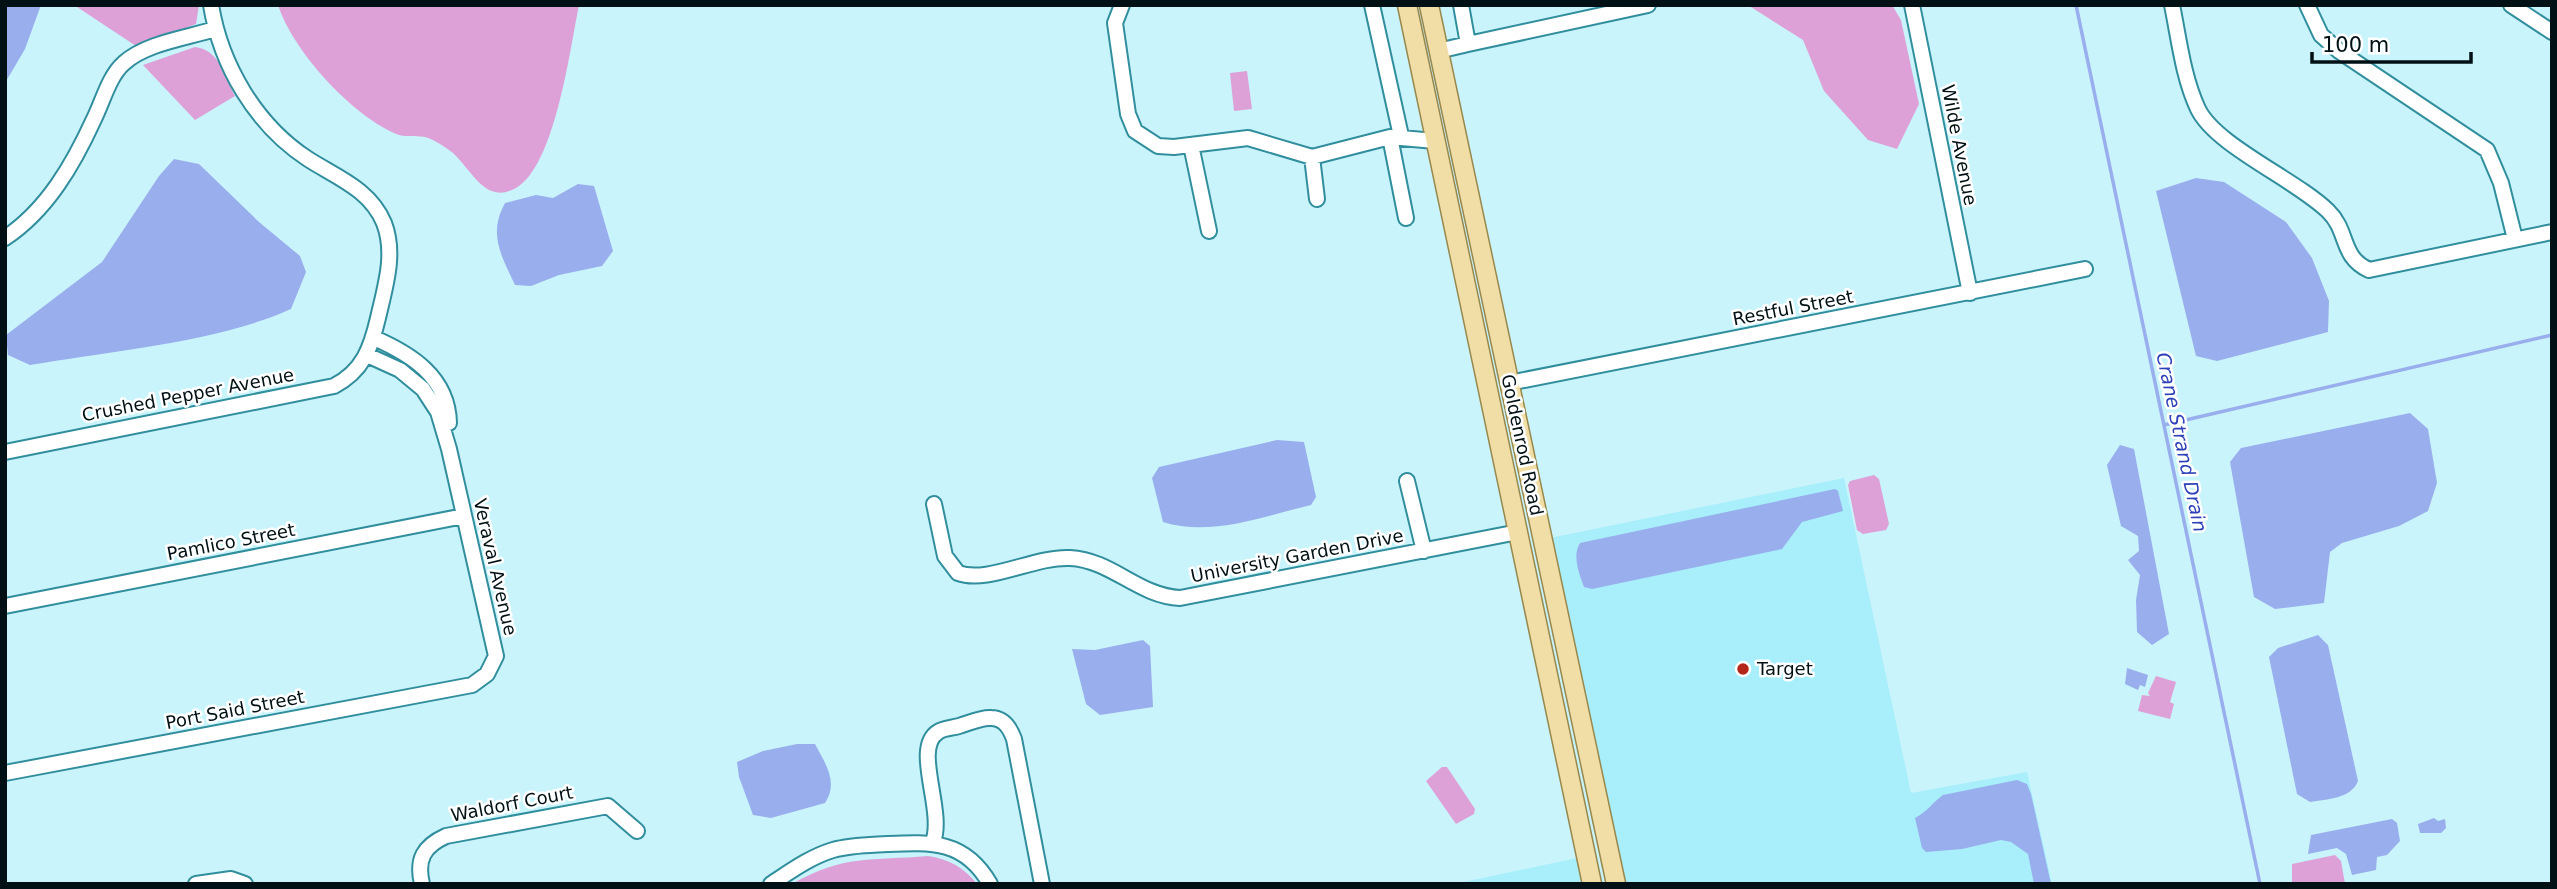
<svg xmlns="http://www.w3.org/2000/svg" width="2557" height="889" font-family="'DejaVu Sans',sans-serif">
  <rect width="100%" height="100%" fill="#caf4fb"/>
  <!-- built -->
  <path fill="#a8eefb" d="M 1844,478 L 1911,793 L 2027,772 L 2052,884 L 1618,884 L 1545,539 Z
    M 1582,857 L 1587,884 L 1454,884 Z"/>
  <!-- green -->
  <path fill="#dda1d7" d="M 74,5 L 199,5 L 196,24 L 136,46 Z
    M 278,5 L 579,5 C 570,49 555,166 516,188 C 483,207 469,163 449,150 C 442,145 433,139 425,137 C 415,135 403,138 394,133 C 350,113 293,51 278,5 Z
    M 1737,5 L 1892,5 L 1901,20 L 1919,104 L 1897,149 L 1868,140 L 1824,91 L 1803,40 L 1751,7 Z
    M 195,47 C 219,49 225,77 235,96 L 195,120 L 143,65 Z
    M 1247,71 L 1252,109 L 1234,111 L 1230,73 Z
    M 1874,475 L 1879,479 L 1889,524 L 1886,530 L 1863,534 L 1857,530 L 1848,485 L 1850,481 Z
    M 2156,676 L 2176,682 L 2170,702 L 2174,704 L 2170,719 L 2138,711 L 2142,695 L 2150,696 L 2148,693 Z
    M 1442,767 L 1447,767 L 1475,809 L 1474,814 L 1456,824 L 1426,781 Z
    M 2335,855 L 2341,861 L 2345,884 L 2292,884 L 2292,864 Z
    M 928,856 C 948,859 964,867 977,884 L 792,884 C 844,854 872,861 928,856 Z"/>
  <!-- water -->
  <path fill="#99aeed" d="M 5,5 L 41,5 L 25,49 L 5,83 Z
    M 174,159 L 199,164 L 259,222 L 300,256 L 306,272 L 291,309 C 219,342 110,351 30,365 L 8,355 L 6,335 L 102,262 L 159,176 Z
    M 2196,178 L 2224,182 L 2286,222 L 2312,258 L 2329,301 L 2328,332 L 2217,361 L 2196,356 L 2156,191 Z
    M 578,184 L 594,186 L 613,251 L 602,266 L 559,275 L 531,286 L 515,285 C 501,255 488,234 505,203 L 536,195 L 553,198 Z
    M 2410,413 L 2428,429 L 2437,483 L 2428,511 L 2399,526 L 2342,543 L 2330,552 L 2324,603 L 2275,609 L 2254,597 L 2230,462 L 2241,448 Z
    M 1277,440 L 1304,442 L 1316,497 L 1311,505 C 1264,516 1211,537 1163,522 L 1152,478 L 1159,467 Z
    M 2120,445 L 2134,449 L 2169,634 L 2152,645 L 2137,632 L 2136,600 L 2140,575 L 2128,560 L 2139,551 L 2138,536 L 2121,526 L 2107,465 Z
    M 1835,489 L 1838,491 L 1843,511 L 1802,522 L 1782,549 L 1592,589 L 1584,587 C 1579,573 1572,556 1580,543 Z
    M 2318,635 L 2328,645 L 2358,781 C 2351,799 2327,799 2310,802 L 2297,794 L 2269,657 L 2278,648 Z
    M 1143,640 L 1150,646 L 1153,707 L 1100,715 L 1086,704 L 1072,649 L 1095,650 Z
    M 2127,668 L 2148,675 L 2145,687 L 2140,685 L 2138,690 L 2125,684 Z
    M 797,744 L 815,744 C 825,763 839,782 825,803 L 771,818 L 753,815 L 739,777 L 737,762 L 763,751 Z
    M 2017,780 L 2027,784 L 2031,794 L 2051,884 L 2034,884 L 2028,854 L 2011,842 L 2001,840 L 1962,849 L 1926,852 L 1922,848 L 1915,818 C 1927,812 1933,802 1943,795 Z
    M 2434,818 L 2438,821 L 2445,819 L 2446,828 L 2441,833 L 2420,833 L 2418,824 Z
    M 2392,819 L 2397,823 L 2400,841 L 2387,855 L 2377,857 L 2376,870 L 2352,875 L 2346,854 L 2337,848 L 2308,854 L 2311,835 Z"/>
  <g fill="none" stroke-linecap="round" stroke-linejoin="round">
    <!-- stream -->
    <path stroke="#99aeed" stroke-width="3.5" d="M 2076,5 L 2260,884
      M 2164,425 L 2552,335"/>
    <!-- minor casing -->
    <g stroke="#318e9d" stroke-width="18">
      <path id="minor" d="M 1122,5 L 1115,23 L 1128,114 L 1135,131 L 1158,146 L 1174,147 L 1248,138 L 1312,157 L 1390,137 L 1435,141
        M 1372,5 L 1401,136
        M 1912,5 L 1970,293
        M 2172,5 C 2179,39 2183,77 2198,109 C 2216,146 2295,179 2328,211 C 2349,231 2340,257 2369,270 L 2552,232
        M 2307,5 L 2321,35 L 2339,51 L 2487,150 L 2501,183 L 2515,239
        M 2511,5 L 2552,32
        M 1468,44 L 1648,5
        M 1438,51 L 1468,44 L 1461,5
        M 1390,137 L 1406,218
        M 1191,145 L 1209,231
        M 1312,157 L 1317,199
        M 5,238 C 47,210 73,165 94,119 C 103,101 109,76 124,63 C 146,43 187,38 215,29
        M 374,338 C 411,354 448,377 449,423
        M 1509,383 L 2085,269
        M 5,452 L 334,386 C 363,371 371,348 378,318 C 385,287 396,254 384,223 C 370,189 336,177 308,159 C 256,125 221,66 211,5
        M 1407,481 L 1424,551
        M 934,504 L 945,556 L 958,573 C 988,584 1035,556 1070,558 C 1112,560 1138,596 1180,598 L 1518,532
        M 5,606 L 464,516
        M 5,773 L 472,685 L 487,674 L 496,656 L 449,449 L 438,412 L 423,389 L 400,370 L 367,355
        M 933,842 C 945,810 912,748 938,732 C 943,728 953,728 959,726 C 969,723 982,717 991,718 C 1004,718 1010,728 1014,739 L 1042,884
        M 196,884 L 231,879 L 245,884
        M 422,884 C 416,859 424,846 446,836 L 608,806 L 637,831
        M 771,884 C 791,871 810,857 833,850 C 850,845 869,845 887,844 C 931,842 965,840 990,884"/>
    </g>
    <!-- major casing -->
    <g stroke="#97884e" stroke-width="21">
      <path id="major" d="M 1407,5 L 1592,884
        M 1429,5 L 1616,884"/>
    </g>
    <!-- minor -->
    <use href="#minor" stroke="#fff" stroke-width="14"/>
    <!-- major -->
    <use href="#major" stroke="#f1dea7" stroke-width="18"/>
  </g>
  <!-- markers -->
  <circle fill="#b42619" stroke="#fff" stroke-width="2.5" cx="1743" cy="669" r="7"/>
  <g text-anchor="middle" stroke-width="5" stroke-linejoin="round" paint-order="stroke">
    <!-- street labels -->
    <g font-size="18" fill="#001014" stroke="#fff">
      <text transform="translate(1959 145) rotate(79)" y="6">Wilde Avenue</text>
      <text transform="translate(1793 308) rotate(-11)" y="6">Restful Street</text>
      <text transform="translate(188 395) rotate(-11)" y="6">Crushed Pepper Avenue</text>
      <text transform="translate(1522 445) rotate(78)" y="6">Goldenrod Road</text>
      <text transform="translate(231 542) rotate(-11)" y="6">Pamlico Street</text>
      <text transform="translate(1297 556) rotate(-11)" y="6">University Garden Drive</text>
      <text transform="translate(495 567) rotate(77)" y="6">Veraval Avenue</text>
      <text transform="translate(235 710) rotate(-11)" y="6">Port Said Street</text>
      <text transform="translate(512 804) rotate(-11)" y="6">Waldorf Court</text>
    </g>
    <!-- poi labels -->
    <g font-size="18" fill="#001014" stroke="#fff" text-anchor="start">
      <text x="1757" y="675">Target</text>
    </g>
    <!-- water labels -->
    <g font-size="19" font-style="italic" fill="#2f41b8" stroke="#fff">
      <text transform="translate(2182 442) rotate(78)" y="7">Crane Strand Drain</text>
    </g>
  </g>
  <!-- border -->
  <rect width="2557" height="889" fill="none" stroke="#001014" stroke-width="14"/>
  <!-- scale -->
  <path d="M2312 52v10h159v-10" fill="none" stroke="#001014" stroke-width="3.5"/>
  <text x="2322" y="52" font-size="21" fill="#001014" stroke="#ffffff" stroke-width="5" paint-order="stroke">100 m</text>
</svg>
